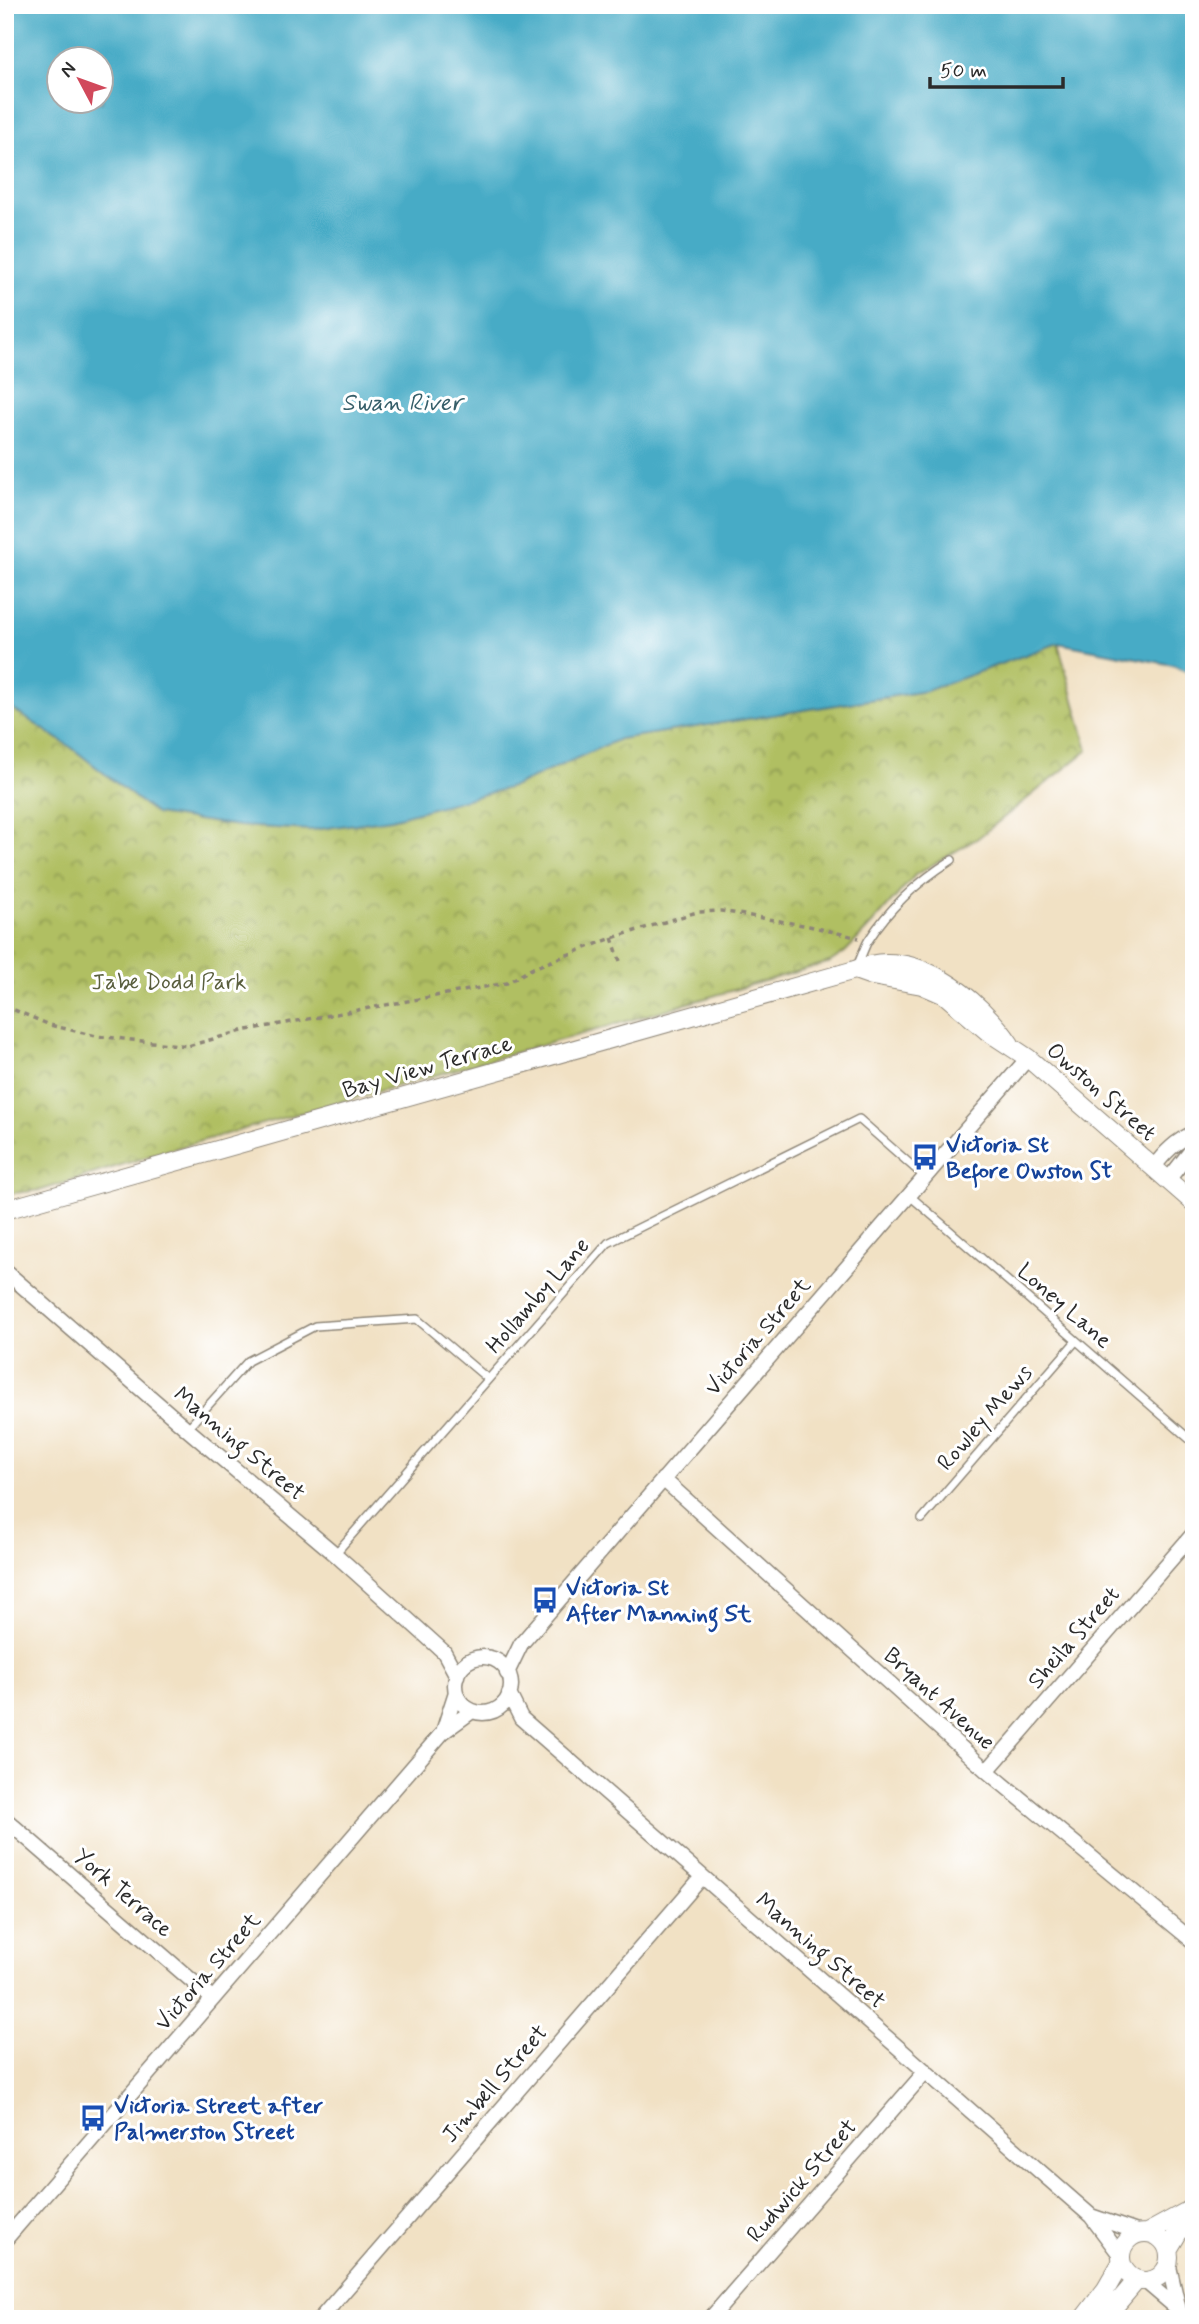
<svg xmlns="http://www.w3.org/2000/svg" width="1199" height="2324" font-family="Mynerve,sans-serif">
  <defs>
    <pattern id="park-crowns" width="20" height="18" patternUnits="userSpaceOnUse" patternTransform="scale(1.75)"><rect width="20" height="18" fill="#b0bf62"/><path d="M2 6a3 3 0 1 1 6 0M12 15a3 3 0 1 1 6 0" fill="none" stroke="#8f9b51"/></pattern>
  </defs>
  <rect width="100%" height="100%" fill="#fff"/>
  <filter id="ink" filterUnits="userSpaceOnUse"><feTurbulence type="fractalNoise" baseFrequency=".0143" numOctaves="2"/><feDisplacementMap in="SourceGraphic" scale="14" xChannelSelector="R" yChannelSelector="G"/><feConvolveMatrix kernelMatrix="1 2 1 2 8 2 1 2 1" color-interpolation-filters="sRGB"/></filter>
  <filter id="wash" filterUnits="userSpaceOnUse"><feTurbulence type="fractalNoise" baseFrequency=".00686" numOctaves="4" result="noise"/><feDisplacementMap in="SourceGraphic" scale="28" xChannelSelector="R" yChannelSelector="G"/><feGaussianBlur stdDeviation="1.57" result="paint"/><feColorMatrix in="noise" values="0 0 0 0 0 0 0 0 0 0 0 0 0 0 0 0 0 1.4 0 .05"/><feComposite in="paint" operator="in"/></filter>
  <g filter="url(#wash)">
    <rect width="100%" height="100%" fill="#f1e1c4"/>
    <!-- park -->
    <path fill="url(#park-crowns)" stroke="#6e7546" stroke-width="2" d="M 1058,643 L 1088,750 L 978,838 L 915,875 L 872,924 L 845,952 L 830,962 L 596,1030 L 162,1152 L 42,1190 L 5,1194 L 5,704 L 72,748 L 156,814 L 239,826 L 312,830 L 391,819 L 515,786 L 619,739 L 926,691 Z"/>
    <!-- water -->
    <path fill="#46abc6" stroke="#386b78" stroke-width="2" fill-rule="evenodd" d="M 5,5 L 1194,5 L 1194,675 L 1173,665 L 1058,643 L 926,691 L 619,739 L 515,786 L 391,819 L 312,830 L 239,826 L 156,814 L 72,748 L 5,704 ZM 60,60 L 102,60 L 102,102 L 60,102 Z"/>
  </g>
  <g filter="url(#ink)">
    <g fill="none" stroke-linecap="round" stroke-linejoin="round">
      <!-- service casing -->
      <g stroke="#8e8678" stroke-width="10">
        <path id="service" d="M 857,966 C 861,958 864,948 868,941 C 889,908 920,880 952,860
          M 910,1196 L 1194,1443
          M 187,1429 L 248,1361 L 315,1326 L 417,1319 L 488,1379
          M 922,1519 L 1076,1341
          M 335,1554 L 608,1243 L 859,1119 L 926,1178"/>
      </g>
      <!-- minor casing -->
      <g stroke="#8e8678" stroke-width="17">
        <path id="minor" d="M 1153,1168 C 1165,1152 1176,1141 1194,1133
          M 1168,1180 L 1194,1147
          M 5,1271 L 187,1429 L 335,1554 L 444,1652 L 457,1676
          M 663,1479 L 987,1771 L 1194,1942
          M455 1685a28 28 0 1 1 56 0a28 28 0 1 1-56 0Z
          M 507,1673 L 521,1644 L 1028,1058
          M 509,1694 L 521,1718 L 1091,2216 L 1121,2256
          M 443,1732 L 456,1692
          M 987,1771 L 1194,1533
          M 5,1819 L 213,1999
          M 1091,2216 L 1140,2233
          M 5,2240 L 443,1732 L 472,1711
          M 1168,2262 L 1179,2310 L 1183,2319
          M 1145,2281 L 1179,2310
          M 320,2319 L 702,1877
          M 710,2319 L 926,2071"/>
      </g>
      <!-- tertiary casing -->
      <g stroke="#8e8678" stroke-width="20">
        <path id="tertiary" d="M 855,970 L 872,976 L 922,985 L 945,995 L 987,1031 L 1028,1058 L 1194,1203
          M 5,1210 L 855,970 C 913,944 979,998 1010,1044
          M 1147,2233 L 1191,2209
          M1121 2257a24 24 0 1 1 48 0a24 24 0 1 1-48 0Z
          M 1168,2250 L 1194,2206
          M 1083,2319 L 1106,2289 L 1121,2263
          M 1104,2319 L 1137,2280"/>
      </g>
      <!-- path -->
      <path stroke="#8e8678" stroke-width="3.5" stroke-dasharray="5 5" stroke-linecap="butt" d="M 612,938 L 620,961
        M 5,1006 L 50,1025 L 96,1036 L 188,1046 L 242,1031 L 507,983 L 533,968 L 612,938 L 697,912 L 721,911 L 809,926 L 859,938"/>
      <!-- service -->
      <use href="#service" stroke="#fff" stroke-width="7"/>
      <!-- minor -->
      <use href="#minor" stroke="#fff" stroke-width="14"/>
      <!-- tertiary -->
      <use href="#tertiary" stroke="#fff" stroke-width="18"/>
    </g>
  </g>
  <!-- icons -->
  <defs>
    <g id="bus-bare" transform="scale(2.1)"><path d="M-5-6H5V4H4V6H2V4H-2V6H-4V4H-5ZM-3.5-4V0h7V-4ZM-3.5 1.2v1.5H-2V1.2ZM2 1.2v1.5H3.5V1.2Z" fill="#1a4fb4" stroke="#fff" stroke-width="2.5" paint-order="stroke"/></g>
  </defs>
  <g fill-rule="evenodd">
    <use href="#bus-bare" x="925" y="1157"/>
    <use href="#bus-bare" x="545" y="1600"/>
    <use href="#bus-bare" x="93" y="2118"/>
  </g>
  <g text-anchor="middle" stroke-width="6" stroke-linejoin="round" paint-order="stroke">
    <!-- park labels -->
    <g font-size="23" fill="#5a5f3e" stroke="#fff">
      <text x="169" y="989">Jabe Dodd Park</text>
    </g>
    <!-- street labels -->
    <g font-size="23" fill="#2b2b2b" stroke="#fff">
      <text transform="translate(427 1066) rotate(-16)" y="8">Bay View Terrace</text>
      <text transform="translate(1102 1091) rotate(41)" y="8">Owston Street</text>
      <text transform="translate(537 1295) rotate(-49)" y="8">Hollamby Lane</text>
      <text transform="translate(1065 1305) rotate(41)" y="8">Loney Lane</text>
      <text transform="translate(757 1336) rotate(-49)" y="8">Victoria Street</text>
      <text transform="translate(984 1417) rotate(-49)" y="8">Rowley Mews</text>
      <text transform="translate(240 1443) rotate(40)" y="8">Manning Street</text>
      <text transform="translate(1073 1637) rotate(-49)" y="8">Sheila Street</text>
      <text transform="translate(940 1698) rotate(42)" y="8">Bryant Avenue</text>
      <text transform="translate(124 1892) rotate(41)" y="8">York Terrace</text>
      <text transform="translate(821 1950) rotate(41)" y="8">Manning Street</text>
      <text transform="translate(207 1971) rotate(-49)" y="8">Victoria Street</text>
      <text transform="translate(494 2083) rotate(-49)" y="8">Jimbell Street</text>
      <text transform="translate(801 2180) rotate(-49)" y="8">Rudwick Street</text>
    </g>
    <!-- transit labels -->
    <g font-size="23" font-weight="bold" fill="#164399" stroke="#fff" text-anchor="start">
      <text x="946" y="1152">Victoria St<tspan x="946" dy="26">Before Owston St</tspan></text>
      <text x="566" y="1595">Victoria St<tspan x="566" dy="26">After Manning St</tspan></text>
      <text x="114" y="2113">Victoria Street after<tspan x="114" dy="26">Palmerston Street</tspan></text>
    </g>
    <!-- water labels -->
    <g font-size="24" font-style="italic" fill="#365e69" stroke="#fff">
      <text x="402" y="410">Swan River</text>
    </g>
  </g>
  <!-- margin -->
  <rect width="1199" height="2324" fill="none" stroke="#fff" stroke-width="28"/>
  <!-- north arrow -->
  <g transform="translate(80 80) rotate(311)"><circle r="33" fill="#ffffff" stroke="#aaaaaa" stroke-width="2"/>
  <path d="M0-5L12 26L0 18L-12 26Z" fill="#d1495b"/>
  <text y="-10" font-size="19" font-weight="bold" text-anchor="middle" fill="#2b2b2b">N</text>
  </g>
  <!-- scale -->
  <path d="M930 77v10h133v-10" fill="none" stroke="#2b2b2b" stroke-width="3.5"/>
  <text x="940" y="77" font-size="21" fill="#2b2b2b" stroke="#ffffff" stroke-width="5" paint-order="stroke">50 m</text>
</svg>
